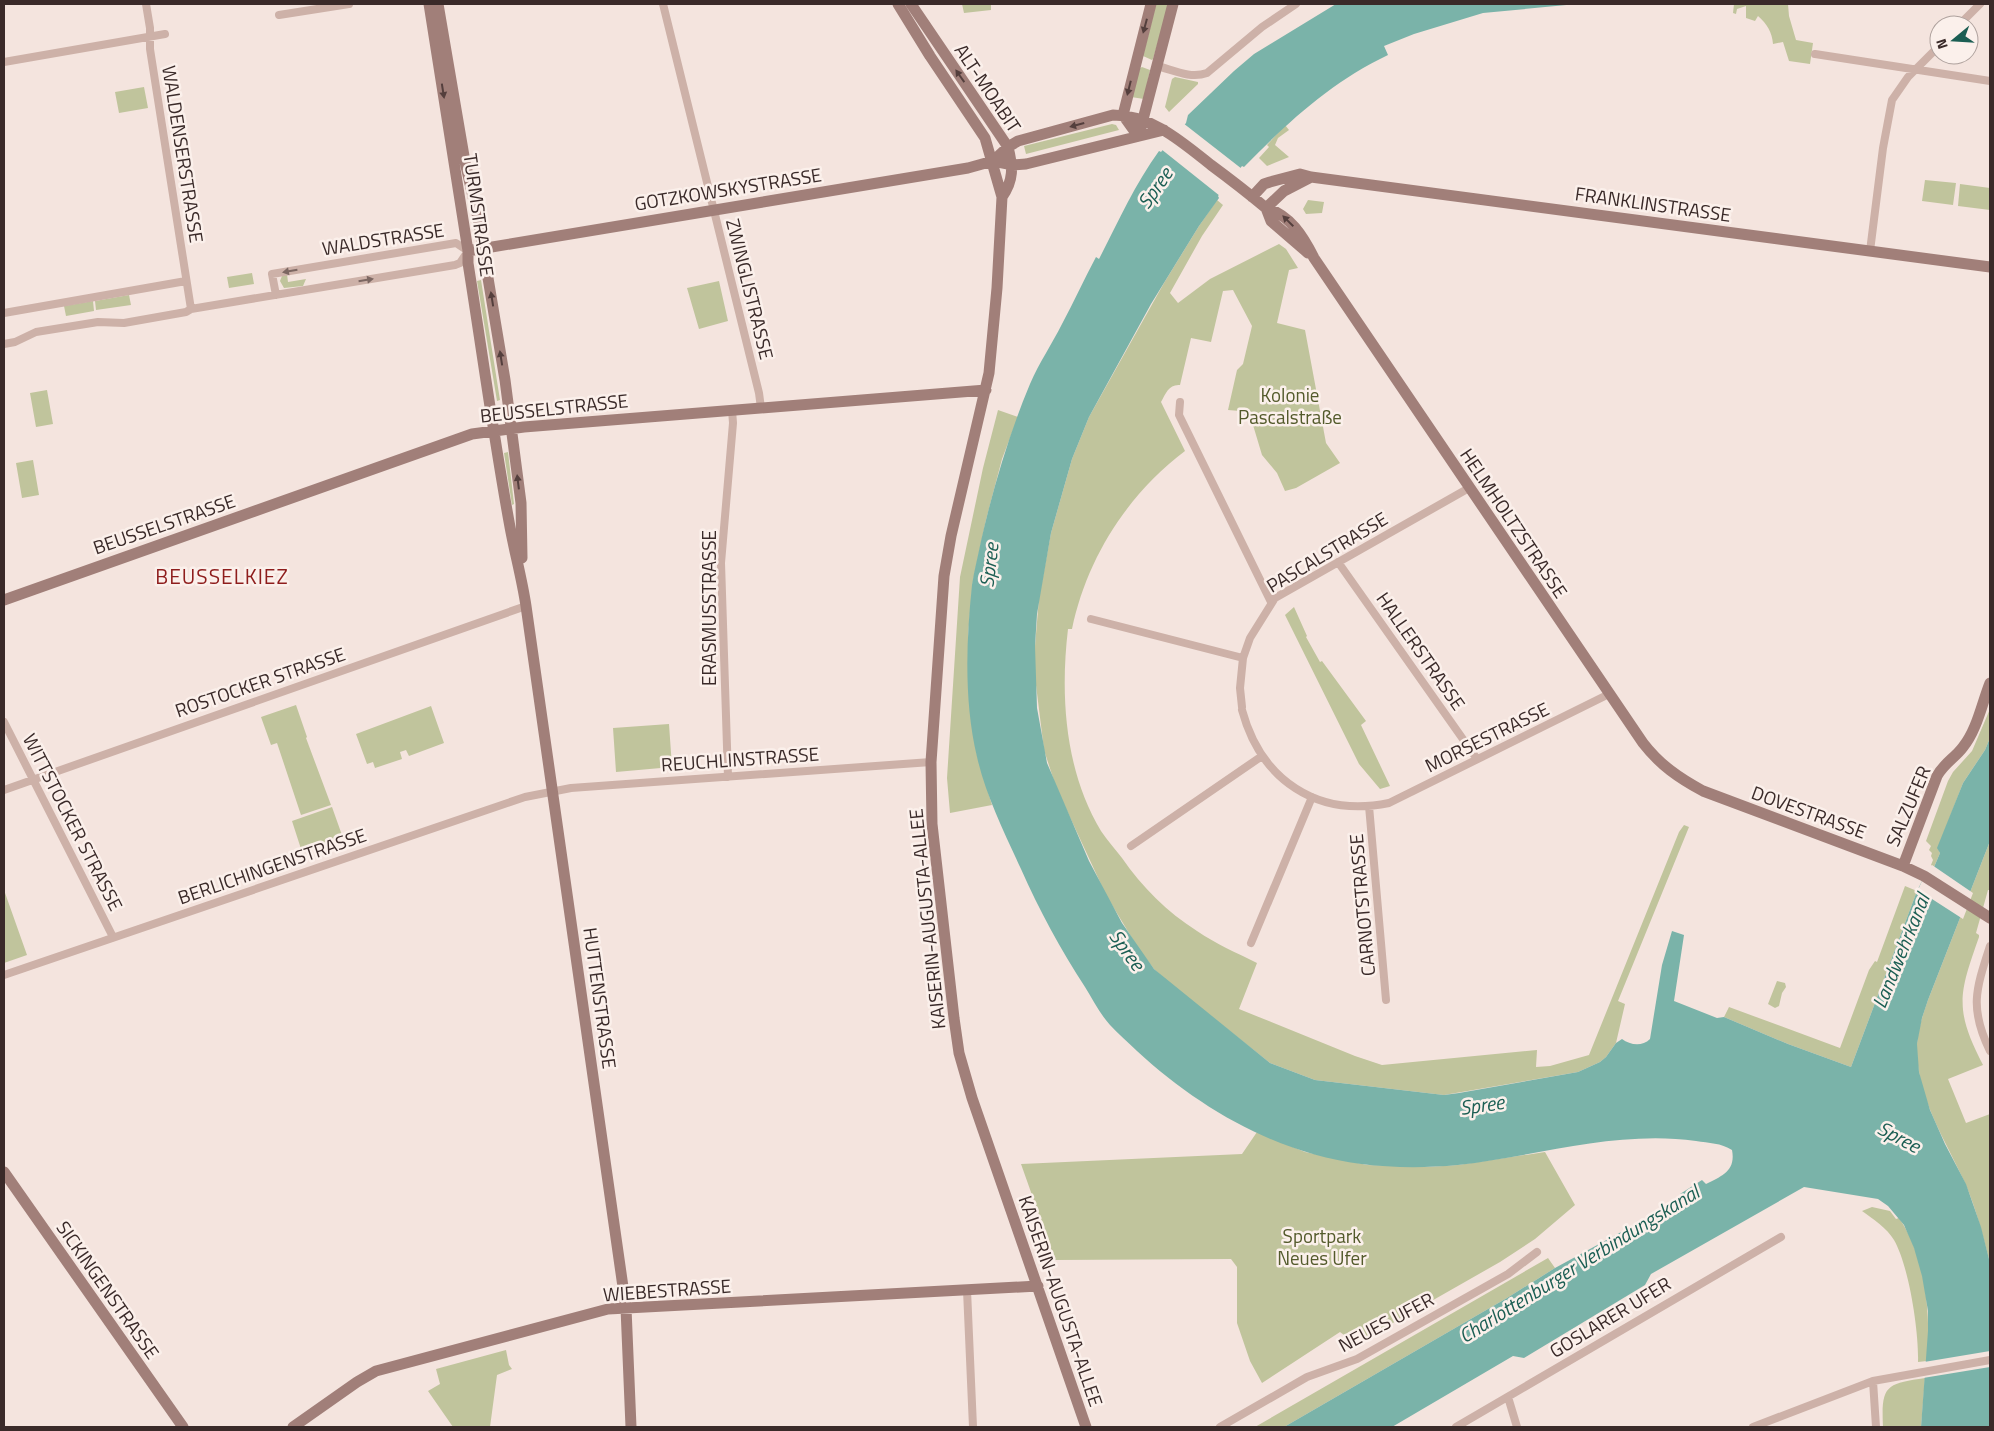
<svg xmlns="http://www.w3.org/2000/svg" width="1994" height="1431" font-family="'Titillium Web',sans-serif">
  <rect width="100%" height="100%" fill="#f4e4de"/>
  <!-- green -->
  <path fill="#c0c49c" d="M 962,4 L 991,4 L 991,10 L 964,13 Z
    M 1156,4 L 1169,4 L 1153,59 L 1152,60 L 1143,56 Z
    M 1734,4 L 1788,4 L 1789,16 L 1796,40 L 1813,43 L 1810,64 L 1789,61 L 1783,42 L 1773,44 C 1772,32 1767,24 1758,16 L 1755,21 L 1746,18 L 1746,6 L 1737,9 L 1736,14 L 1733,13 Z
    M 1142,67 L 1150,70 L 1144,99 L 1131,97 L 1140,68 Z
    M 1175,77 L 1198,82 L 1198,84 L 1169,112 L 1165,107 L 1172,79 Z
    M 144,87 L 148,108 L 119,113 L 115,92 Z
    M 1112,124 L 1116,125 L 1119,130 L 1026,154 L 1024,146 Z
    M 1285,125 L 1289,130 L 1278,138 L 1275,145 L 1289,157 L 1267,166 L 1259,158 L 1269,147 L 1267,145 Z
    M 1925,180 L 1956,183 L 1953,205 L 1922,201 Z
    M 1960,184 L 1990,188 L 1990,210 L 1958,206 Z
    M 1217,200 L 1223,205 L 1202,236 L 1170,293 L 1178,303 L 1210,279 L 1279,244 L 1286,249 L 1298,268 L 1289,270 L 1277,323 L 1305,330 L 1326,443 L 1340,463 L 1296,488 L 1285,491 L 1277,473 L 1262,455 L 1253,425 L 1240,411 L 1228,410 L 1237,370 L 1243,364 L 1252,326 L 1233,290 L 1223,291 L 1211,342 L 1191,338 L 1180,385 C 1169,384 1166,393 1161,402 L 1185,451 C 1127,495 1087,558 1072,629 L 1068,629 C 1060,697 1065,771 1101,831 C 1107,840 1115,849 1122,858 C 1142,887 1167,912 1197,931 C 1216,944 1237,953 1257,963 L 1239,1009 L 1355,1056 L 1382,1065 L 1537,1050 L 1536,1067 L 1550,1066 L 1589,1055 L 1679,832 L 1684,825 L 1689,827 L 1618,1001 L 1625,1004 L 1616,1043 L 1606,1057 L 1600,1062 L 1578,1072 L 1444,1095 L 1315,1080 L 1270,1063 L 1167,981 L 1154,969 L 1138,948 L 1106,895 L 1056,787 L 1044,750 L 1035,677 L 1035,646 L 1039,598 L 1051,533 L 1072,459 L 1089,417 L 1164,283 L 1199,226 Z
    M 1308,200 L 1324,202 L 1322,213 L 1306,214 L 1303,209 Z
    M 252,273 L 254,284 L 229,288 L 227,277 Z
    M 287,274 L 288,282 L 306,279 L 303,286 L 284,288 L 280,281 L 282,276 Z
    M 481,280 L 500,400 L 497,401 L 477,281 Z
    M 719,281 L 728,321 L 699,329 L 687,288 Z
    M 129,295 L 131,305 L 96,310 L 95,301 Z
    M 93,301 L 94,311 L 66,316 L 64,306 Z
    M 47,390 L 53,424 L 36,427 L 30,393 Z
    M 998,410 L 1018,417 L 1002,459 L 986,520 L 973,581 L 968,635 L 968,673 L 977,755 L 992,805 L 950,813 L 947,778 L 960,577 L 983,468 Z
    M 508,452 L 514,504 L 512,505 L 504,453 Z
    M 33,460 L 39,495 L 22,498 L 16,463 Z
    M 1294,607 L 1307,636 L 1306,637 L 1320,662 L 1322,661 L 1366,721 L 1361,725 L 1390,786 L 1380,789 L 1359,764 L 1285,615 Z
    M 296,705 L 307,737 L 306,738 L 331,805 L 301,815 L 277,743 L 271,745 L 261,717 Z
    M 431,706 L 444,743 L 409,756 L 406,750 L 400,752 L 402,759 L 375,768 L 373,762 L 367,764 L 356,734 Z
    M 1990,709 L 1990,738 L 1985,750 L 1963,783 L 1938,848 L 1940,853 L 1934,867 L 1931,865 L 1933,860 L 1931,856 L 1932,853 L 1929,850 L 1931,846 L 1926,841 L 1948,781 L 1953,772 L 1972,751 Z
    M 669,724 L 672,767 L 616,772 L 613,728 Z
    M 332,807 L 343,838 L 302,852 L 292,821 Z
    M 1990,841 L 1990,890 L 1988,890 L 1976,933 L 1979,935 L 1979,937 C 1959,994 1954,1009 1983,1065 L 1948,1079 L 1966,1123 L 1990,1114 L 1990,1263 C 1983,1236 1976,1208 1965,1183 C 1945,1139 1915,1095 1917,1044 C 1918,1029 1923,1014 1928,1000 Z
    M 1905,886 L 1917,891 L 1851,1067 L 1788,1044 L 1724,1017 L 1729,1007 L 1840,1048 L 1869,970 L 1875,961 L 1877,962 Z
    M 4,890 L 27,955 L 4,963 Z
    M 1777,981 L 1785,983 L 1786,987 L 1782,993 L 1779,1006 L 1775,1008 L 1768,1004 Z
    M 1257,1132 L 1305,1152 L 1367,1165 L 1428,1167 L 1458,1165 L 1545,1152 L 1575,1205 L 1535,1239 L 1500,1262 L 1356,1344 L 1340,1332 L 1262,1383 L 1250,1361 L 1237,1323 L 1237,1267 L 1231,1259 L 1055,1260 L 1021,1164 L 1242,1154 Z
    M 1872,1207 L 1890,1211 L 1896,1219 L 1899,1218 C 1926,1257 1931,1314 1927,1361 L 1918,1362 C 1919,1332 1909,1266 1894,1240 C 1887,1228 1873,1219 1862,1211 Z
    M 1548,1258 L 1555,1268 L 1507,1298 L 1284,1427 L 1255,1427 Z
    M 506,1350 L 509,1365 L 512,1369 L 497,1375 L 490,1427 L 453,1427 L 428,1391 L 440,1384 L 436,1369 Z
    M 1925,1378 L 1921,1427 L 1883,1427 C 1881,1385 1886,1384 1925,1378 Z"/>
  <!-- water -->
  <path fill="#7ab3a9" d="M 1336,4 L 1577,4 L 1483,13 L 1414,34 L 1384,46 L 1388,55 C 1331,82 1287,123 1244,167 L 1242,166 L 1218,196 L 1219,198 L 1199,226 L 1151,304 L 1089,417 L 1072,459 L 1051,533 L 1037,614 L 1035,646 L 1037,708 L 1047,763 L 1089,861 L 1122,923 L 1154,969 L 1270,1063 L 1315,1080 L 1444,1095 L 1459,1093 L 1578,1072 L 1600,1062 L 1606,1057 L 1616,1043 L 1622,1039 C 1630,1045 1642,1047 1650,1039 L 1662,965 L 1672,931 L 1684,935 L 1674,1001 L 1717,1018 L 1724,1017 L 1788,1044 L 1851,1067 L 1917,891 L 1924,877 L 1929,879 L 1940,853 L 1937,848 L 1963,783 L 1985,750 L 1990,738 L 1990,841 L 1928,1000 L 1922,1018 L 1917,1044 L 1919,1072 L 1930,1110 L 1945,1144 L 1966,1184 L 1981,1227 L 1990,1263 L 1990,1427 L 1921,1427 L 1928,1331 L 1928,1311 L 1922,1276 L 1914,1248 L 1904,1225 L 1888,1206 L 1878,1199 L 1804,1187 L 1651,1274 L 1645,1285 L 1524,1358 L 1513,1356 L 1392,1427 L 1284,1427 L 1507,1298 L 1555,1268 L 1680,1200 L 1680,1194 L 1702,1180 L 1706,1184 C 1722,1176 1736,1171 1732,1150 C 1721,1143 1709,1143 1696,1141 C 1616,1130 1538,1156 1458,1165 C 1426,1168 1393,1168 1361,1164 C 1276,1153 1199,1108 1137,1051 C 1128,1042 1118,1034 1110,1025 C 1100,1014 1093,1000 1085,987 C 1061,950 1039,910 1021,869 C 1004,832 986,796 977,757 C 964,702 966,642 972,585 C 974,571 978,556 981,541 C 993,488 1009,434 1030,384 C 1039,363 1052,344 1062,324 C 1074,302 1084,279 1096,257 L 1099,259 C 1118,222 1135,184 1159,151 L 1161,152 L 1186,123 L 1188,115 L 1234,71 L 1254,54 Z"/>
  <!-- pier -->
  <path fill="#f4e4de" d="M 1183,123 L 1242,169 L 1220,196 L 1161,149 Z
    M 1932,865 L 1973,893 L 1963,919 L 1918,890 L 1925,874 L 1928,876 Z
    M 1990,1351 L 1990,1367 L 1923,1378 L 1924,1362 Z"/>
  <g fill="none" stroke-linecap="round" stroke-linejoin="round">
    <!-- street -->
    <path stroke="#cdb1a8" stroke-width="8" d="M 146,4 L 150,28 L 150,49 L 191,309
      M 663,4 L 759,393 L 761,408
      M 279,15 L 349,4
      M 1959,25 L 1980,4
      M 1815,54 L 1990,81
      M 4,62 L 165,34
      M 1157,66 C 1173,70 1190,79 1207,73 L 1262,27 L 1296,4
      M 1870,251 L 1883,148 L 1892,100 L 1908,77 L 1939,46
      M 4,313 L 186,281
      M 4,344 L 15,342 L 36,332 L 98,322 L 124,323 L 186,312 L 191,309 C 279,295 367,279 455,265 L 460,263 L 468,251 L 456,243 L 272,274 L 276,295
      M 1180,402 L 1179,415 L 1271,602
      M 1338,562 L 1477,759
      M 1091,619 L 1243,658
      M 1242,707 L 1240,688 L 1243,658 L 1250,638 L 1275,598 L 1469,488
      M 1242,710 C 1261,780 1317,818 1389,803 L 1609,694
      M 4,722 L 113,937
      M 728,777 L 721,563 L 733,423 L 732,410
      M 4,790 L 526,606
      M 1369,806 L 1386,1000
      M 1131,846 L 1262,756
      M 1251,943 L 1312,797
      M 1990,946 C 1976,989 1969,1008 1990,1051
      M 4,975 L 525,797 L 571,788 L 931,762
      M 967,1290 L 973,1427
      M 1873,1381 L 1876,1427
      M 1508,1397 L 1517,1427
      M 1220,1427 L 1307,1377 L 1357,1359 L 1508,1274 L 1537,1252
      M 1456,1427 L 1781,1237
      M 1753,1427 L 1873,1381 L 1990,1360"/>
    <!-- secondary -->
    <path stroke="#a17f79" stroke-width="11" d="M 429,4 L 468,251 L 468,263 C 482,351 494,440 510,527 C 515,554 522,579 526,606 L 626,1308 L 631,1427
      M 438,4 L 465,162 L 478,218 L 505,380 L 521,503 L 522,558
      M 898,4 L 930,56 L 985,138 L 1002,197 L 997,288 L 989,373 L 951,536 L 944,576 L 931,762 L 932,824 L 954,1018 L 959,1053 L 972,1098 L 1086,1427
      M 911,4 L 1008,147 C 1013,167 1014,180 1002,197
      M 1141,127 L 1173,4
      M 1138,136 L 1123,115 L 1151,4
      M 993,161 L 1008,147 L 1018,141 L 1113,115 C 1152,115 1182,142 1211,165 C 1230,179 1248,193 1266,208 C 1290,215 1303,236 1314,258 L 1643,743 C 1660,765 1679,778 1703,791 L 1903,866 L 1924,876 L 1990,918
      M 1252,197 L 1264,184 L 1270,182 L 1300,174 L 1311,177 L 1990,267
      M 1266,208 L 1271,221 L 1308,253
      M 1266,208 L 1284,191 L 1311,177
      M 468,251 L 968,168 L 993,161 L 1013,165 L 1026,164 L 1164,130
      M 4,600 L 472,434 L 524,427 L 986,390
      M 1903,866 L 1937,776 C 1944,763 1955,758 1963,747 C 1977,730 1982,703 1990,683
      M 4,1172 L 183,1427
      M 293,1427 L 357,1382 L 376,1371 L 608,1309 L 1038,1286"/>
  </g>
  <!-- one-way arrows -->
  <defs><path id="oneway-solid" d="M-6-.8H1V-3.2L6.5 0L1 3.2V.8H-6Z" transform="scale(1.25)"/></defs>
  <g fill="#543f3d">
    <use href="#oneway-solid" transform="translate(1145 26) rotate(105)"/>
    <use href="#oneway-solid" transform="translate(960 76) rotate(-125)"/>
    <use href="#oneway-solid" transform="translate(1129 88) rotate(104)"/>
    <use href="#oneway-solid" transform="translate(443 91) rotate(81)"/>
    <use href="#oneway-solid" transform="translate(1077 125) rotate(165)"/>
    <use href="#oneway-solid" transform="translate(1288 221) rotate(-135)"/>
    <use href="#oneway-solid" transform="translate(492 299) rotate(-99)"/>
    <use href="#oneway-solid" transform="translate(501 358) rotate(-99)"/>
    <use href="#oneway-solid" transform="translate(518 482) rotate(-97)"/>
  </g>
  <g fill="#7c6762">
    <use href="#oneway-solid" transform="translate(290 271) rotate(170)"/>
    <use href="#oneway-solid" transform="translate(366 280) rotate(-9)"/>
  </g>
  <g text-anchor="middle" stroke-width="5" stroke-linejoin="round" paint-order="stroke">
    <!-- street labels -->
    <g font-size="19" fill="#3a2a29" stroke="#fbf0eb">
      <text transform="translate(988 88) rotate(56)" y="7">ALT-MOABIT</text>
      <text transform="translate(183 154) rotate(81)" y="7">WALDENSERSTRASSE</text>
      <text transform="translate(728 189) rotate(-9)" y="7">GOTZKOWSKYSTRASSE</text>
      <text transform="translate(1653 204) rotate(8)" y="7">FRANKLINSTRASSE</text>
      <text transform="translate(479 215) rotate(82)" y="7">TURMSTRASSE</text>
      <text transform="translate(383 239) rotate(-9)" y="7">WALDSTRASSE</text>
      <text transform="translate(750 289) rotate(76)" y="7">ZWINGLISTRASSE</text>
      <text transform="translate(554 408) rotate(-6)" y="7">BEUSSELSTRASSE</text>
      <text transform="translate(1514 523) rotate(56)" y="7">HELMHOLTZSTRASSE</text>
      <text transform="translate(164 524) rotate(-19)" y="7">BEUSSELSTRASSE</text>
      <text transform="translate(1327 552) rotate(-31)" y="7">PASCALSTRASSE</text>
      <text transform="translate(709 608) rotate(-90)" y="7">ERASMUSSTRASSE</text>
      <text transform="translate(1421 651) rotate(55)" y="7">HALLERSTRASSE</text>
      <text transform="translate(260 682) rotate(-19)" y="7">ROSTOCKER STRASSE</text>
      <text transform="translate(1487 737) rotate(-26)" y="7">MORSESTRASSE</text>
      <text transform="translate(740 759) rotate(-4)" y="7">REUCHLINSTRASSE</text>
      <text transform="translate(1908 806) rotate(-67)" y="7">SALZUFER</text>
      <text transform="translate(1809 812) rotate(20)" y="7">DOVESTRASSE</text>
      <text transform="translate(73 822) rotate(63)" y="7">WITTSTOCKER STRASSE</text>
      <text transform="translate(272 866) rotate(-19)" y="7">BERLICHINGENSTRASSE</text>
      <text transform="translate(1362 905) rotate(-95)" y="7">CARNOTSTRASSE</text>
      <text transform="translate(927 919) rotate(-96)" y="7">KAISERIN-AUGUSTA-ALLEE</text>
      <text transform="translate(600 998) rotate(82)" y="7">HUTTENSTRASSE</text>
      <text transform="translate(108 1290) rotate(55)" y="7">SICKINGENSTRASSE</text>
      <text transform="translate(667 1290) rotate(-4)" y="7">WIEBESTRASSE</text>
      <text transform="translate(1061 1301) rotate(71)" y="7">KAISERIN-AUGUSTA-ALLEE</text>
      <text transform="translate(1610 1317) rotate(-31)" y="7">GOSLARER UFER</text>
      <text transform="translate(1386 1322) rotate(-28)" y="7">NEUES UFER</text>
    </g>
    <!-- park labels -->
    <g font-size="19" fill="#535a2b" stroke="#fbf0eb">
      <text x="1290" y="402">Kolonie<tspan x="1290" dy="22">Pascalstraße</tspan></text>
      <text x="1322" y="1243">Sportpark<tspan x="1322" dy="22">Neues Ufer</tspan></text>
    </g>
    <!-- water labels -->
    <g font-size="20" font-style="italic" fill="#1b5e53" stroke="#fbf0eb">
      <text transform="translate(1155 188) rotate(-55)" y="7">Spree</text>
      <text transform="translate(989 565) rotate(-83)" y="7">Spree</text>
      <text transform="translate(1127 950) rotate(54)" y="7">Spree</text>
      <text transform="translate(1901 951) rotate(-68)" y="7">Landwehrkanal</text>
      <text transform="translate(1482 1105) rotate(-8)" y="7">Spree</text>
      <text transform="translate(1899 1137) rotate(28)" y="7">Spree</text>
      <text transform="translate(1579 1264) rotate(-32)" y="7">Charlottenburger Verbindungskanal</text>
    </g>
    <!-- quarter labels -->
    <g font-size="21" letter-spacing="1" fill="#8e1d1c" stroke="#fbf0eb">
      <text x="222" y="584">BEUSSELKIEZ</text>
    </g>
  </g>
  <!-- border -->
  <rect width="1994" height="1431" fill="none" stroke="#3a2a29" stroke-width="10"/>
  <!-- north arrow -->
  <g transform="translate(1954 40) rotate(252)"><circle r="24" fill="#fbf0eb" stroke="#aea19d"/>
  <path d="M0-4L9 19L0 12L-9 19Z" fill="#1b5e53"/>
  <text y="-8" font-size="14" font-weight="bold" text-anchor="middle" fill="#3a2a29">N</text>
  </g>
</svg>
